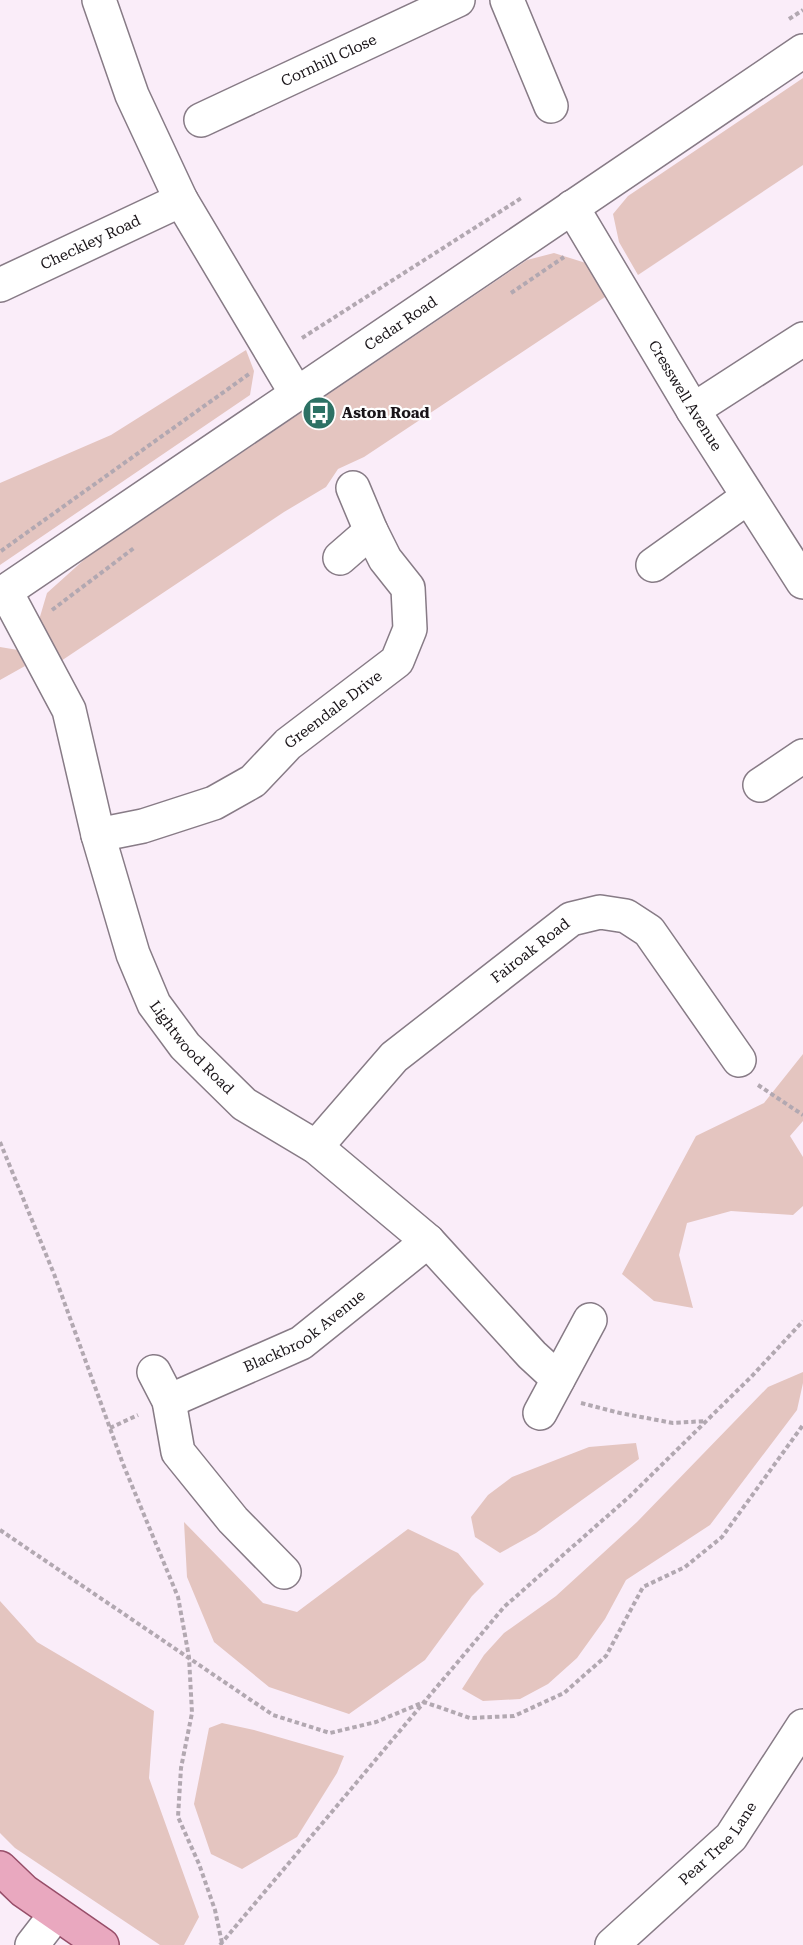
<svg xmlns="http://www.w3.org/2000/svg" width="803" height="1945" font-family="'Roboto Serif',serif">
  <rect width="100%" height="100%" fill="#faedf9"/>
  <!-- green -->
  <path fill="#e4c5c0" d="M 803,78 L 803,165 L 638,275 L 619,242 L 613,214 L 628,196 Z
    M 554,253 L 589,264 L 608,295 L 364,457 L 338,469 L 326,487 L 284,512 L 58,663 L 39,620 L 47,593 L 86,558 L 527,260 Z
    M 246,350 L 254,371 L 250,395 L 0,565 L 0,483 L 111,435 Z
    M 0,647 L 18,650 L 25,666 L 0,680 Z
    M 803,1054 L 803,1121 L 790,1136 L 803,1157 L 803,1206 L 793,1215 L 731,1211 L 687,1223 L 679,1255 L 693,1308 L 654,1301 L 622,1274 L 696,1136 L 764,1103 Z
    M 803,1372 L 803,1383 L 797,1410 L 710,1525 L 626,1580 L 605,1619 L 577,1658 L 548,1684 L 520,1699 L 483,1701 L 462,1689 L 484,1655 L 504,1633 L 556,1596 L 637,1522 L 768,1387 Z
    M 636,1443 L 639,1459 L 536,1533 L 500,1553 L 475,1537 L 471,1517 L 488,1495 L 512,1477 L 589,1447 Z
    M 184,1522 L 263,1603 L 297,1612 L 408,1529 L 458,1553 L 484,1584 L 472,1596 L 425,1660 L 349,1714 L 269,1687 L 214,1642 L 187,1577 Z
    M 0,1601 L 37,1642 L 154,1711 L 149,1778 L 199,1917 L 184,1945 L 160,1945 L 15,1848 L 0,1833 Z
    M 222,1723 L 254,1730 L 344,1756 L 337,1773 L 297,1837 L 242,1869 L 211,1854 L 194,1804 L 209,1728 Z"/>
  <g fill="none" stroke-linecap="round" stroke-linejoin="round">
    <!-- minor casing -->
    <g stroke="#877b86" stroke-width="36">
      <g id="minor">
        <path d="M 99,0 L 132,95 L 181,200 L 296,393"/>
        <path d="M 507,0 L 551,106"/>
        <path id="s1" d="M 201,120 L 458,0"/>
        <path id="s2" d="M 572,207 L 693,410 L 803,582"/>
        <path id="s3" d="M 0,285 L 181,200"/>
        <path d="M 693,410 L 803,339"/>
        <path d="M 340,558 L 371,531"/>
        <path d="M 653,565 L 748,497"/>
        <path id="s4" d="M 6,592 L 69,710 L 98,835 L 133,954 L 154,1004 L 185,1046 L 244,1104 L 316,1147 L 428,1241 L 532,1355 L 558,1379"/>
        <path id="s5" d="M 0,595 L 803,51"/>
        <path d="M 760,785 L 803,756"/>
        <path id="s6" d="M 98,835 L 143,826 L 214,803 L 253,781 L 288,744 L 397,661 L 410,629 L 408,588 L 385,559 L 371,531 L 353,488"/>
        <path id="s7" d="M 316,1147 L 394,1057 L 571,919 L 600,912 L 626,916 L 649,931 L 739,1060"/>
        <path d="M 154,1372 L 169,1401 L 178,1452 L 233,1520 L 284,1572"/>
        <path id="s8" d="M 169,1401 L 301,1343 L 428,1241"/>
        <path d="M 540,1413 L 590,1320"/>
        <path d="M 32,1945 L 56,1914"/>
        <path id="s9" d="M 612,1945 L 731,1837 L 803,1726"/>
      </g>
    </g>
    <!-- major casing -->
    <g stroke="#974e69" stroke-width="36">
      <path id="major" d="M 0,1868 L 24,1891 L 102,1945"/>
    </g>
    <!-- path -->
    <path stroke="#b2a8b1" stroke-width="4" stroke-dasharray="4.5 3" stroke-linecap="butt" d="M 789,19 L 803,10
      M 511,293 L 564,257
      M 302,338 L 523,197
      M 1,551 L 249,374
      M 52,610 L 134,548
      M 758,1085 L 803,1115
      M 0,1142 L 54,1274 L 123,1464 L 178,1597 L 189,1657 L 192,1713 L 181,1768 L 178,1817 L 199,1864 L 215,1910 L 222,1943
      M 581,1403 L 620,1413 L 673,1423 L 706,1421
      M 110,1428 L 138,1415
      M 0,1530 L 273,1715 L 330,1733 L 376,1722 L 424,1702 L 470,1718 L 514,1716 L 564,1693 L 606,1656 L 643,1587 L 685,1567 L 722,1537 L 803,1425
      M 220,1945 L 504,1607 L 629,1497 L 751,1377 L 803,1321"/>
    <!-- minor -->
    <use href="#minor" stroke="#fff" stroke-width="33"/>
    <!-- major -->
    <use href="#major" stroke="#e9a8bf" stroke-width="33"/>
  </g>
  <!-- icons -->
  <defs>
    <g id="bus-disc" transform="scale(1.725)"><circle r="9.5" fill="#2c7164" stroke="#fff"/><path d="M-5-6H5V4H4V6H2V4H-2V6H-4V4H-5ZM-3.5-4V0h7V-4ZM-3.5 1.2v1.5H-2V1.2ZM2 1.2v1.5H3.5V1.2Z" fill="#fff"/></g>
  </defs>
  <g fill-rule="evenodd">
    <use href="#bus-disc" x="319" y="413"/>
  </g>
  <g text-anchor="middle" stroke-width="4.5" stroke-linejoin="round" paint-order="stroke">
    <!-- street labels -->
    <g font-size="15" fill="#191418" stroke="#fff">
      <text dy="5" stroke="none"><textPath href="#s1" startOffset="141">Cornhill Close</textPath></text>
      <text dy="5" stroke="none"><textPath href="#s3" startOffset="100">Checkley Road</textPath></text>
      <text dy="5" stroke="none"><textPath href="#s5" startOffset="484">Cedar Road</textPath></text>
      <text dy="5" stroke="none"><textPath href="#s2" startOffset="220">Cresswell Avenue</textPath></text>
      <text dy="5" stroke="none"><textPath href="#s6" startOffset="273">Greendale Drive</textPath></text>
      <text dy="5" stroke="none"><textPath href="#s7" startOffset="292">Fairoak Road</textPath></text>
      <text dy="5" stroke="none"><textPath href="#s4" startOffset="498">Lightwood Road</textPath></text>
      <text dy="5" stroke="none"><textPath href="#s8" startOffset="153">Blackbrook Avenue</textPath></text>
      <text dy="5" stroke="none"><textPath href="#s9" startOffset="147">Pear Tree Lane</textPath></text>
    </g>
    <!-- poi labels -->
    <g font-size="15" font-weight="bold" fill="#191418" stroke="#fff" text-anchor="start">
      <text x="342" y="418">Aston Road</text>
    </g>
  </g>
</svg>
